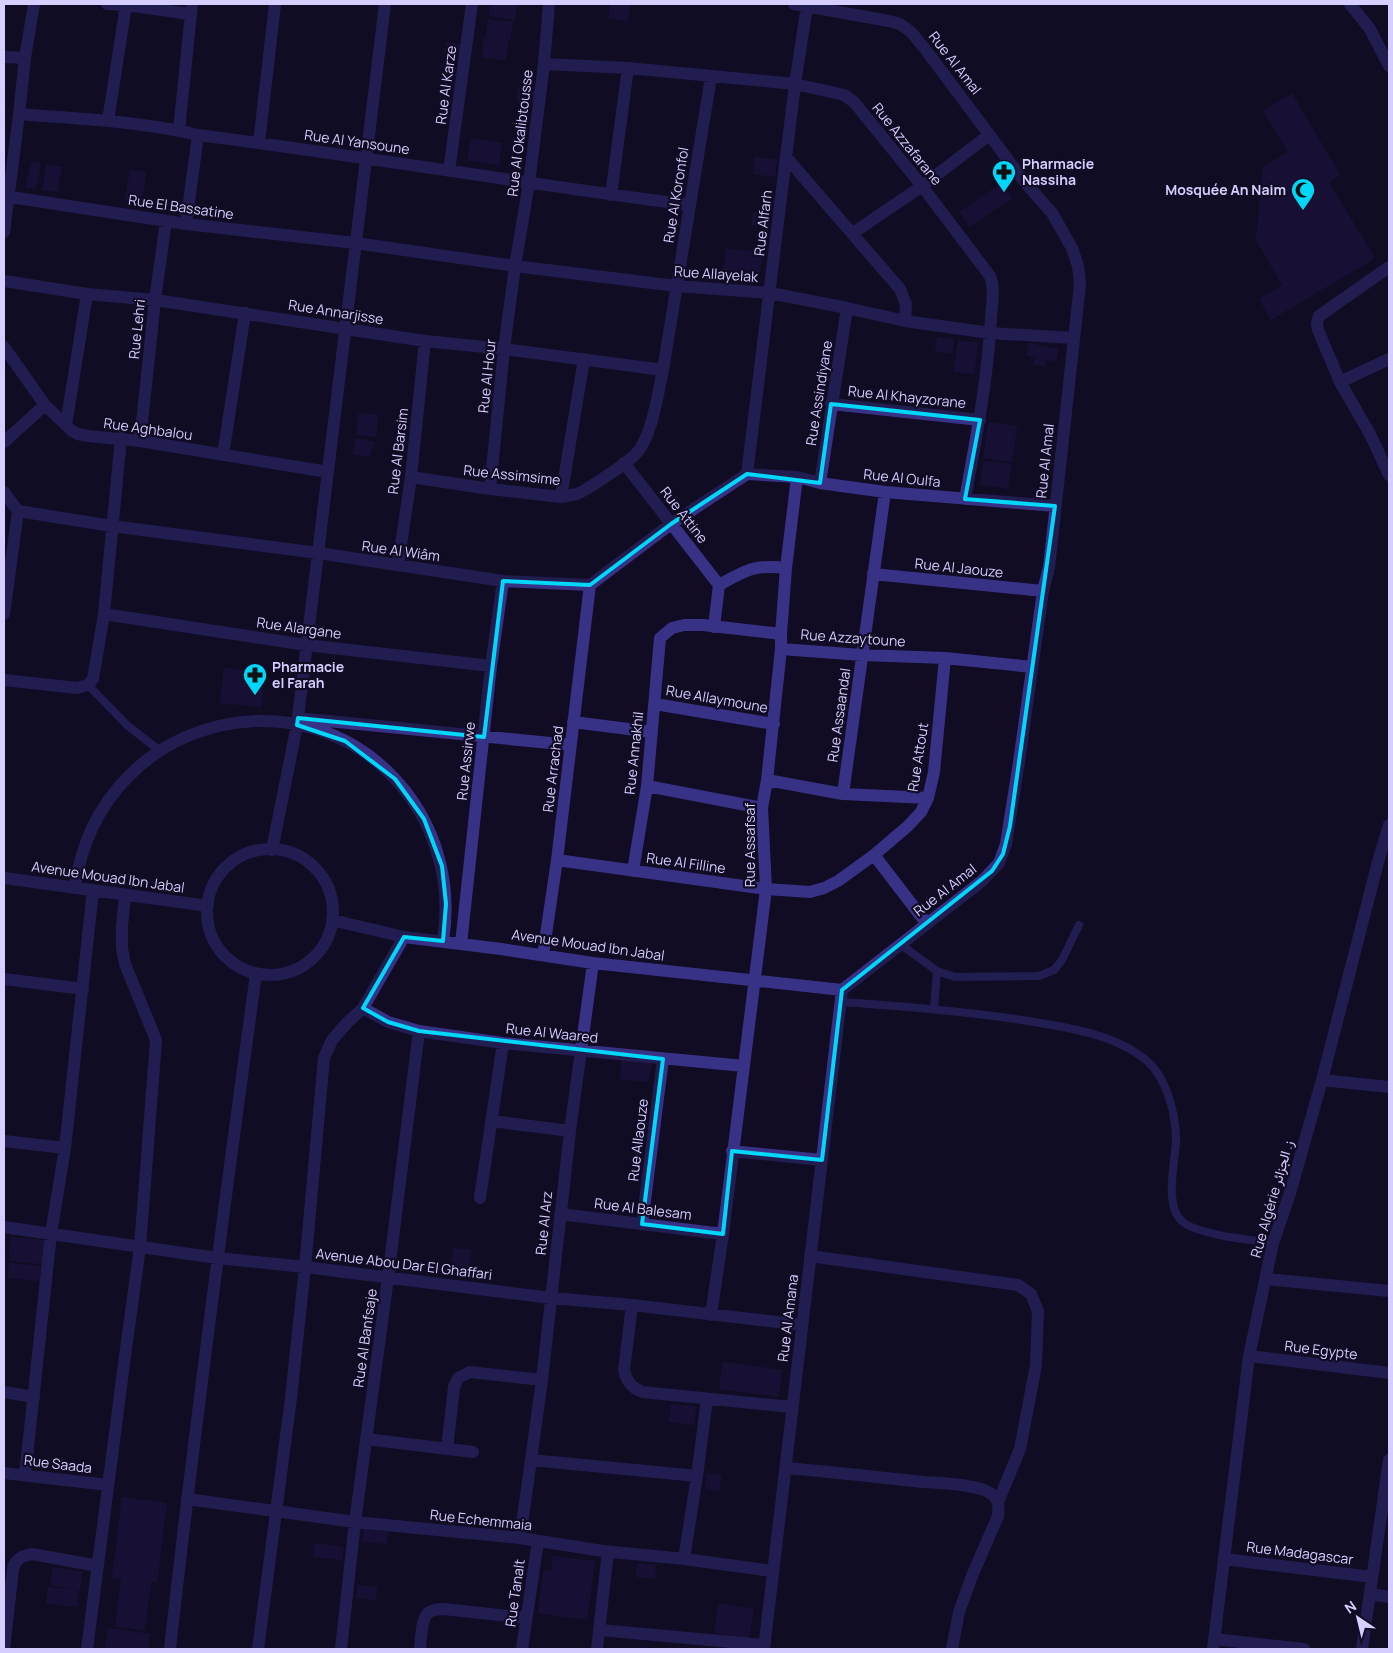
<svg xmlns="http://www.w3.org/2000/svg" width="1393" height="1653" font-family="Manrope,Vazirmatn,sans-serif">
  <rect width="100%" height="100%" fill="#110c24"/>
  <!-- building -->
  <path fill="#211647" d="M 491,4 L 517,4 L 515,20 L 489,16 Z
    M 611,4 L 631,4 L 627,22 L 608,18 Z
    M 488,19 L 513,22 L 510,40 L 508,40 L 506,60 L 482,58 L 484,37 L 493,38 L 486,37 Z
    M 446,42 L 465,45 L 464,55 L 444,52 Z
    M 518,89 L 537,91 L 536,104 L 517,102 Z
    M 1292,93 L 1340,175 L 1329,182 L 1375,258 L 1271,320 L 1259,299 L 1282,285 L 1256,240 L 1263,167 L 1288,152 L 1263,110 Z
    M 471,138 L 502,143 L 499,165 L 467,160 Z
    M 755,157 L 777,160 L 775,177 L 753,174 Z
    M 31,162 L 41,163 L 36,189 L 26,187 Z
    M 46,164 L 62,167 L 57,192 L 42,190 Z
    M 130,170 L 146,172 L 142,203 L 125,201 Z
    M 1002,183 L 1012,198 L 970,227 L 959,212 Z
    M 753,212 L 767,213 L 765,227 L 751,225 Z
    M 726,249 L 763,252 L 759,279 L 723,275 Z
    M 937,337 L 954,339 L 952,354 L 935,351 Z
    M 958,340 L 978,343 L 974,374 L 953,372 Z
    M 1029,343 L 1059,349 L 1056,361 L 1046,360 L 1044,367 L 1033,364 L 1035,358 L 1026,355 Z
    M 359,413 L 378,415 L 376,437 L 356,435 Z
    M 988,422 L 1017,426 L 1012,462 L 983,458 Z
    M 356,438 L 374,442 L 370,457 L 352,454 Z
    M 983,461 L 1011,464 L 1008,488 L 980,485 Z
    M 224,668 L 265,673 L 261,707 L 220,703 Z
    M 622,1056 L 653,1059 L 648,1082 L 620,1079 Z
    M 11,1237 L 45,1240 L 42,1264 L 9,1261 Z
    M 453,1248 L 471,1250 L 468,1275 L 450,1273 Z
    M 9,1263 L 41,1266 L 40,1281 L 8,1278 Z
    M 723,1362 L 782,1370 L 779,1397 L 719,1389 Z
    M 671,1404 L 696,1406 L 694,1425 L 669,1422 Z
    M 707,1473 L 722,1475 L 719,1491 L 705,1488 Z
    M 122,1497 L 167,1503 L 157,1582 L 151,1582 L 145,1630 L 115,1627 L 121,1579 L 112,1578 Z
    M 364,1529 L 388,1532 L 387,1544 L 363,1542 Z
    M 315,1543 L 344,1547 L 342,1560 L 313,1557 Z
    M 553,1556 L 595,1561 L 587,1620 L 538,1613 L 543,1570 L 551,1571 Z
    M 637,1563 L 656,1565 L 655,1579 L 636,1577 Z
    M 53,1567 L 83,1572 L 80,1590 L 78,1590 L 77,1607 L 46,1604 L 48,1587 L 76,1590 L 50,1585 Z
    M 358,1585 L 377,1587 L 376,1600 L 356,1598 Z
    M 719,1603 L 754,1609 L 749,1639 L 714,1633 Z
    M 108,1628 L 150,1634 L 148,1649 L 105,1649 Z"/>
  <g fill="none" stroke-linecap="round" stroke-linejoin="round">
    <!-- service -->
    <path stroke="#383287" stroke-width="8" d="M 88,685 L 127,725 L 160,751
      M 900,944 L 937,971 L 955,977 L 1039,976 L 1054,970 L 1062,960 L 1079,925
      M 841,1002 C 902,1006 962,1011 1022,1020 C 1064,1027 1114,1033 1147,1061 C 1167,1078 1176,1115 1176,1141 C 1175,1162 1164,1206 1182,1221 C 1196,1235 1252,1240 1273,1243
      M 934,1008 L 937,971"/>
    <!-- minor -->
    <path stroke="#383287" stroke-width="12" d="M 107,4 L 126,5 L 190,14
      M 794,4 L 889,21 L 900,24 L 911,32 L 925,49 L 1024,181 L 1052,213 L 1072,248 L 1078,266 L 1080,284 L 1049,567 L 1043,591 L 1019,762 L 1006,844 L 999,863 L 982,881 L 842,990
      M 1350,4 L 1370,29 L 1389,66
      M 4,57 L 25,58
      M 544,64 L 628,68 L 795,84 L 844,95 L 854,102 L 922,186 L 990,276 C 995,289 992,303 991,317 C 988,378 976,439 965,499
      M 19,114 C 79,119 140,121 198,135 C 363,156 526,184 690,205
      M 108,121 L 126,5
      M 179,130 L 192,4
      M 259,143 L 275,4
      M 786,157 L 900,289 L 906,304 L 905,321
      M 449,171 L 472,4
      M 611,195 L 628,68
      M 4,196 L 186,224 L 355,243 L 515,266 L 676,286 L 770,293 L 847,308 L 905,321 L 990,333 L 1074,338
      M 186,224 L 198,135
      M 4,232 L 19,114 L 25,58 L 34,4
      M 853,233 L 922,186 L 989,135
      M 1389,267 L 1319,316 L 1317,323 L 1318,330 L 1340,382 L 1370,434 L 1389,475
      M 4,281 L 87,294 L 155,300 L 425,341 L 504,349 L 663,370
      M 4,347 L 45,405 L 72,431 L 78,434 L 88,436 L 140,441 L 328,472
      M 1340,382 L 1389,359
      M 831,404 L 980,420
      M 66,425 L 87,294
      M 140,441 L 155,300 L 166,221
      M 4,442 L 45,405
      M 223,455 L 245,313
      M 624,463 L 719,585 L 714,627
      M 747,474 L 795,84 L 807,6
      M 747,474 L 797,477 L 820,483 L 885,492 L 1055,506
      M 411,477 L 490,489 L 561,497 L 577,494 L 585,490 C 599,481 625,465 636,454 C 652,437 658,393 663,370 L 711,77
      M 820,483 L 847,308
      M 490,489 L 504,349 L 515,266 L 529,183 L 544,64 L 549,4
      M 4,492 L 18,511 L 4,614
      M 561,497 L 584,359
      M 18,511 L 112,526 L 318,553 L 503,581 L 590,585 L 671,524 L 747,474
      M 398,565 L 411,477 L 425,341
      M 873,574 L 1043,591
      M 719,585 C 746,570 755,564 786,568
      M 104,614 L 306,645 L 491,666
      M 781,634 L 786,568 L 797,477
      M 4,680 L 77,688 L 88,685 L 93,679 L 104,614 L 121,438
      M 655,704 L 774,724
      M 298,718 L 570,745
      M 573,722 L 652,732
      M 767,780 L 843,794 L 928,798
      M 647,786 L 762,808
      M 843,794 L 885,492
      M207 912a63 63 0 1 1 126 0a63 63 0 1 1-126 0Z
      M 272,850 L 297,725 L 385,4
      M 874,855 L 927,924
      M 557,860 L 766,889 L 810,892 L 824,888 L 838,881 L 874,855 L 908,826 L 921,812 L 928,798 L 934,772 L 945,658
      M 633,871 L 647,786 L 660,638 L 672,628 L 684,625 L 703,625 L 781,634 L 781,649 L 862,655 L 945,658 L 1032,667
      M 4,878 L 208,906
      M 75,887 C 81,845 98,807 128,777 C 154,750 187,733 223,725 C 355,698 464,811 443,941
      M 332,920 L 404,937 L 501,949 L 593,963 L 842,990
      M 461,944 L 491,666 L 503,581
      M 543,955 L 557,860 L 590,585
      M 593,963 L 570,1131 L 542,1380 L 531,1460 L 697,1476
      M 4,979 L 83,989
      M 363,1008 L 388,1022 L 419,1031 L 503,1043 L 744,1066
      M 1322,1080 L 1389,1087
      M 491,1121 L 570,1131
      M 4,1141 L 65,1148
      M 732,1151 L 822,1160
      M 480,1198 L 503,1043
      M 560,1214 L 723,1234
      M 642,1224 L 663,1059
      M 4,1227 L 217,1258 L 305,1267 L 551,1298 L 632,1305 L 802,1325
      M 810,1256 L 1018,1285 L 1031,1294 L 1038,1311 L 1036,1365 L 1020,1449 L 998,1502
      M 1266,1279 L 1389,1291
      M 632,1305 L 624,1370 C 627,1382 631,1387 642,1392 L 792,1407
      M 711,1315 L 723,1234 L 766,889 L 762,808 L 767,780 L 781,649
      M 1249,1356 L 1389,1373
      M 4,1392 L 34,1397
      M 366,1439 L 473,1452
      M 447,1449 L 454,1387 L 458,1378 L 470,1372 L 542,1380
      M 786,1468 C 831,1472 877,1477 923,1482 C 940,1483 976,1484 990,1493 C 999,1498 999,1507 998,1516 L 972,1576 L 959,1612 L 952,1649
      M 4,1473 L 108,1485
      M 25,1475 L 51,1234 L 65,1148 L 93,890
      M 187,1499 L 355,1522 L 520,1538 L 603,1551 L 684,1559 L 772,1571
      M 520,1538 L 531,1460
      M 684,1559 L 697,1476 L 707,1399
      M 1224,1559 L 1372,1577
      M 1370,1594 L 1389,1597
      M 600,1630 L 764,1645
      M 1214,1639 L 1304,1649
      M 4,1649 L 13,1569 C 15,1559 22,1556 32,1554 L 98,1566
      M 87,1649 L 125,1356 L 140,1247 L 156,1040 L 125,964 L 122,948 L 122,926 L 125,895
      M 170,1649 C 195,1423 225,1199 256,974
      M 258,1649 L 291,1398 L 305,1267 L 324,1058 L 332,1040 L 346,1024 L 363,1008 L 404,937
      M 341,1649 L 355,1522 L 388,1278 L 419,1031
      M 420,1649 C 421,1641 421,1619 428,1613 C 432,1610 438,1609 444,1609 L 526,1618
      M 522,1649 L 538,1541
      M 597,1649 L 608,1551
      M 764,1649 L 842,990
      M 1213,1649 L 1249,1356 L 1273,1243 L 1290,1193 L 1322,1080 L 1378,862 L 1389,825
      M 1362,1649 L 1389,1460"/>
  </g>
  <!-- marked area -->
  <path d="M0 0H1393V1653H0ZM 831,404 L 980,420 L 965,499 L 1055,506 L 1010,826 L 1003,854 L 992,871 L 842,990 L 822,1160 L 732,1151 L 723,1234 L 642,1224 L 663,1059 L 419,1031 L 388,1022 L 363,1008 L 404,937 L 443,941 L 446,904 L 442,866 L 424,819 L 395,779 L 345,741 L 297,725 L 298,718 L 484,737 L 503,581 L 590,585 L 671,524 L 747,474 L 820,483 Z" fill="#110c24" fill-opacity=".55" fill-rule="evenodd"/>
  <path fill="none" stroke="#00d7f9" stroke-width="4" stroke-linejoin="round" d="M 831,404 L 980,420 L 965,499 L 1055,506 L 1010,826 L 1003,854 L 992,871 L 842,990 L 822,1160 L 732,1151 L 723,1234 L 642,1224 L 663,1059 L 419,1031 L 388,1022 L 363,1008 L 404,937 L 443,941 L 446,904 L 442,866 L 424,819 L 395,779 L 345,741 L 297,725 L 298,718 L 484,737 L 503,581 L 590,585 L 671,524 L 747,474 L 820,483 Z"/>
  <!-- icons -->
  <defs>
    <g id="pharmacy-pin" transform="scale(1.25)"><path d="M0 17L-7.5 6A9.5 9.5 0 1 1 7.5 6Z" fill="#00d7f9" stroke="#110c24"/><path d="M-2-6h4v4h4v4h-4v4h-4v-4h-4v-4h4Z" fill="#111"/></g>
    <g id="mosque-pin" transform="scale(1.25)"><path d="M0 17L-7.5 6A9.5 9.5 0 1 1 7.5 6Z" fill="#00d7f9" stroke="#110c24"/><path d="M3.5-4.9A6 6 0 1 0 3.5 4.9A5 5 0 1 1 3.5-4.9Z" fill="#111"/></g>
  </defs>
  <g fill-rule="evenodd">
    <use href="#pharmacy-pin" x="1004" y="172"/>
    <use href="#mosque-pin" x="1303" y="190"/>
    <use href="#pharmacy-pin" x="255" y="675"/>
  </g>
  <g text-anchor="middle" stroke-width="4.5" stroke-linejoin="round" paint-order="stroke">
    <!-- street labels -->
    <g font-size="14" fill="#d6ceff" stroke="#110c24">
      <text transform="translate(955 63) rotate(52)" y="5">Rue Al Amal</text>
      <text transform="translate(446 85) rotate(-82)" y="5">Rue Al Karze</text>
      <text transform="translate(520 133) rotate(-83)" y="5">Rue Al Okalibtousse</text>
      <text transform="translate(357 142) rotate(8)" y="5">Rue Al Yansoune</text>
      <text transform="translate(907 144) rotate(51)" y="5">Rue Azzafarane</text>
      <text transform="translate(676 195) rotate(-81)" y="5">Rue Al Koronfol</text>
      <text transform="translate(181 207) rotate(8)" y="5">Rue El Bassatine</text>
      <text transform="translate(763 223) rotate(-83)" y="5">Rue Alfarh</text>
      <text transform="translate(716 274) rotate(4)" y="5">Rue Allayelak</text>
      <text transform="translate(336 312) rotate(9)" y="5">Rue Annarjisse</text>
      <text transform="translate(137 329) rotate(-84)" y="5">Rue Lehri</text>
      <text transform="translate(487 376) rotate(-84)" y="5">Rue Al Hour</text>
      <text transform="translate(819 393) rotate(-81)" y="5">Rue Assindiyane</text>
      <text transform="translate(907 397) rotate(6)" y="5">Rue Al Khayzorane</text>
      <text transform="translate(148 429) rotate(8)" y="5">Rue Aghbalou</text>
      <text transform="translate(398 451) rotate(-83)" y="5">Rue Al Barsim</text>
      <text transform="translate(1045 461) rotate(-84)" y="5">Rue Al Amal</text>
      <text transform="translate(512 475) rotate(6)" y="5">Rue Assimsime</text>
      <text transform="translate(902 478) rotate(6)" y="5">Rue Al Oulfa</text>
      <text transform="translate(684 515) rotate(52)" y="5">Rue Attine</text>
      <text transform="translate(401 551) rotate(8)" y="5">Rue Al Wiâm</text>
      <text transform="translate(959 568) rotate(6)" y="5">Rue Al Jaouze</text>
      <text transform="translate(299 628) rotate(8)" y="5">Rue Alargane</text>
      <text transform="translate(853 638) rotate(4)" y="5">Rue Azzaytoune</text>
      <text transform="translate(717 699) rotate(10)" y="5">Rue Allaymoune</text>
      <text transform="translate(839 715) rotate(-82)" y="5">Rue Assaandal</text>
      <text transform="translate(634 753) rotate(-84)" y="5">Rue Annakhil</text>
      <text transform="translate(918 757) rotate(-81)" y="5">Rue Attout</text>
      <text transform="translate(466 761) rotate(-84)" y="5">Rue Assirwe</text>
      <text transform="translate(553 769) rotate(-83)" y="5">Rue Arrachad</text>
      <text transform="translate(750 845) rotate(-90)" y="5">Rue Assafsaf</text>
      <text transform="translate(686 863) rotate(8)" y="5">Rue Al Filline</text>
      <text transform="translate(108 877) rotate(8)" y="5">Avenue Mouad Ibn Jabal</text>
      <text transform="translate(945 890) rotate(-38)" y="5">Rue Al Amal</text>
      <text transform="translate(588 945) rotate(8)" y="5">Avenue Mouad Ibn Jabal</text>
      <text transform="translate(552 1033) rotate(6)" y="5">Rue Al Waared</text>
      <text transform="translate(638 1140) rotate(-83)" y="5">Rue Allaouze</text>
      <text transform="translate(1272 1199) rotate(-74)" y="5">Rue Algérie ز. الجزائر</text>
      <text transform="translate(643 1209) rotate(7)" y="5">Rue Al Balesam</text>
      <text transform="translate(544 1223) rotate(-84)" y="5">Rue Al Arz</text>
      <text transform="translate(404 1264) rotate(7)" y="5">Avenue Abou Dar El Ghaffari</text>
      <text transform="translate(788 1318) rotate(-83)" y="5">Rue Al Amana</text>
      <text transform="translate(365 1338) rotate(-82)" y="5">Rue Al Banfsaje</text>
      <text transform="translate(1321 1350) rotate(7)" y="5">Rue Egypte</text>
      <text transform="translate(58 1464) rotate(7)" y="5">Rue Saada</text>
      <text transform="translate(481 1520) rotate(6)" y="5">Rue Echemmaia</text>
      <text transform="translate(1300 1553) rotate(7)" y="5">Rue Madagascar</text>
      <text transform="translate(515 1593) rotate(-82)" y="5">Rue Tanalt</text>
    </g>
    <!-- poi labels -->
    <g font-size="14" font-weight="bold" fill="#d6ceff" stroke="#110c24" text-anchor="start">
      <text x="1022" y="169">Pharmacie<tspan x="1022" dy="16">Nassiha</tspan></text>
      <text x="1286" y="195" text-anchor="end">Mosquée An Naim</text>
      <text x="272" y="672">Pharmacie<tspan x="272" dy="16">el Farah</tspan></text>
    </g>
  </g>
  <!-- border -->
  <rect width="1393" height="1653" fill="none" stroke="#d6ceff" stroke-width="10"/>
  <!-- north arrow -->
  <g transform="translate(1358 1618) rotate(325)" stroke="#110c24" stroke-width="4" paint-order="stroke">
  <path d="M0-4L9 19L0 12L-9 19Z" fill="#d6ceff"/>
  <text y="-8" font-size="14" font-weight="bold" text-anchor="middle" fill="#d6ceff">N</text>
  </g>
</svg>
